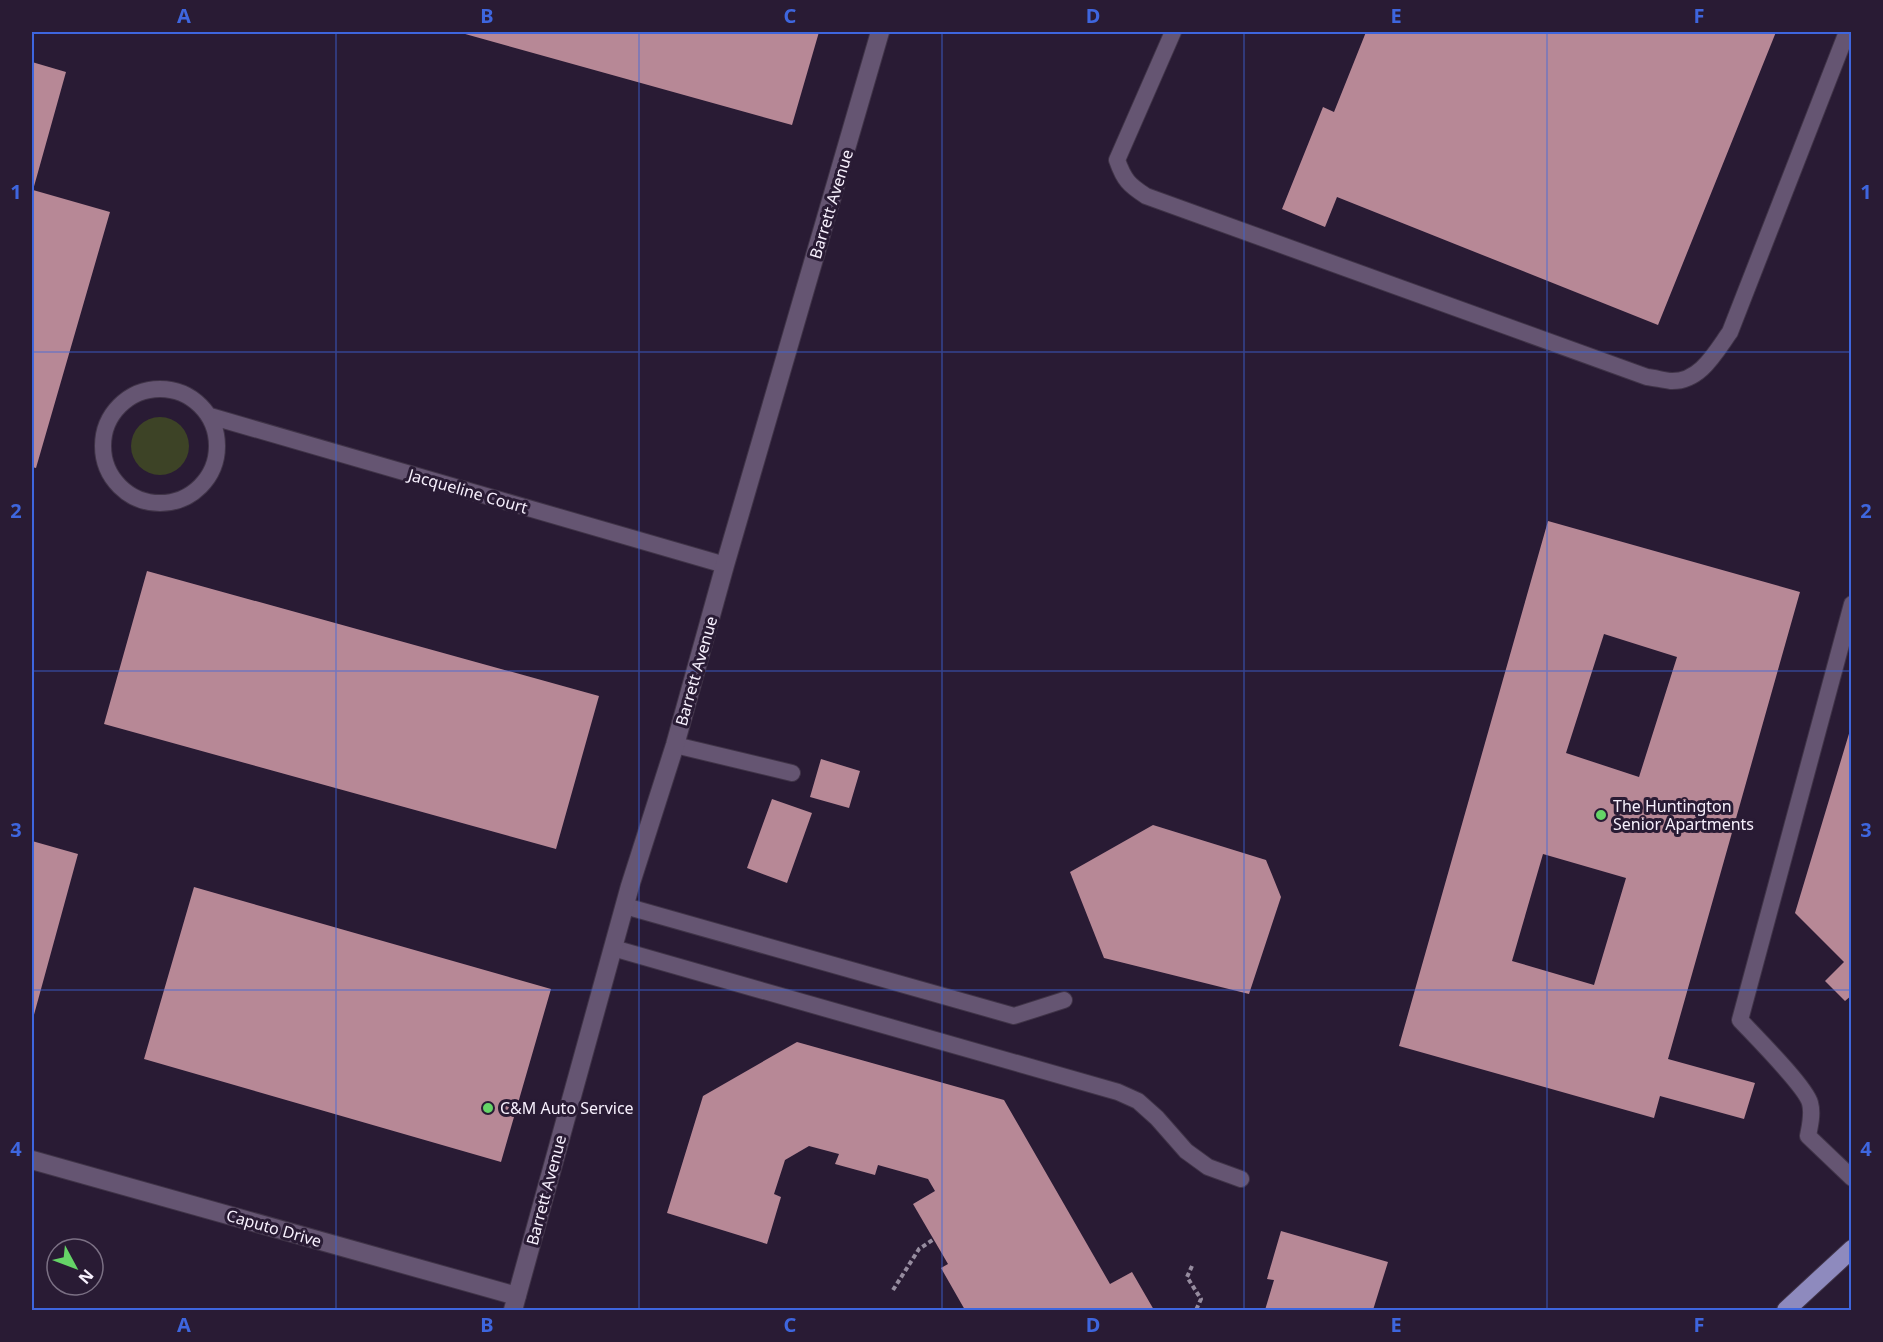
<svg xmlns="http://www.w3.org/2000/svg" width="1883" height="1342" font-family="'Noto Sans',sans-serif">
  <rect width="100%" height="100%" fill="#291b34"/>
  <!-- green -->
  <path fill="#3d4326" d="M131 446a29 29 0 1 1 58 0a29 29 0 1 1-58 0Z"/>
  <!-- building -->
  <path fill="#b78896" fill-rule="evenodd" d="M 458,32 L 819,32 L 792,125 Z
    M 1366,32 L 1776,32 L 1658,325 L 1337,197 L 1325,227 L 1282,209 L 1323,107 L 1334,112 Z
    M 32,62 L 66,72 L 33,190 L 110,212 L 36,468 L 32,467 Z
    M 1548,521 L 1800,592 L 1668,1059 L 1755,1083 L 1744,1119 L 1660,1096 L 1654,1118 L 1399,1046 ZM 1604,634 L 1677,657 L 1639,777 L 1566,753 ZM 1543,854 L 1626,878 L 1594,985 L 1512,961 Z
    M 147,571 L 599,696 L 556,849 L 104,724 Z
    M 1851,727 L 1852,995 L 1845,1001 L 1825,981 L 1844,962 L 1795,913 Z
    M 821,759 L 860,771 L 849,808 L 810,797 Z
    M 772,799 L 812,813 L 787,883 L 747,868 Z
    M 1153,825 L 1266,860 L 1281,897 L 1249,994 L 1104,958 L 1070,872 Z
    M 32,841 L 78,854 L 32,1022 Z
    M 194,887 L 551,989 L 501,1162 L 144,1059 Z
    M 797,1042 L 1004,1100 L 1110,1284 L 1132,1272 L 1154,1310 L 965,1310 L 941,1268 L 948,1264 L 913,1204 L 935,1191 L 928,1179 L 878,1165 L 875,1175 L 835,1164 L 839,1154 L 809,1146 L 785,1160 L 774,1194 L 781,1197 L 767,1244 L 667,1213 L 703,1096 Z
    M 1281,1231 L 1388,1262 L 1373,1310 L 1265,1310 L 1274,1280 L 1267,1279 Z"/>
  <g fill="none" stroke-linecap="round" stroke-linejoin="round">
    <!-- lane casing -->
    <g stroke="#403448" stroke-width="18">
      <path id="lane" d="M 1173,32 L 1117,160 C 1124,180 1129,185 1146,196 L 1647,377 C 1655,378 1663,380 1671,381 C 1700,382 1715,353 1730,332 L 1847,32
        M103 446a57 57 0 1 1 114 0a57 57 0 1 1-114 0Z
        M 210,416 L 725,565
        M 1852,604 L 1740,1020 C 1754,1035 1806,1087 1810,1103 C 1813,1114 1810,1125 1808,1136 L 1852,1178
        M 675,745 L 792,773
        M 625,906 L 1014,1016 L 1064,1000
        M 613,948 L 1118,1092 L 1138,1101 L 1157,1118 L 1186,1151 L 1208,1167 L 1241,1179"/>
    </g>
    <!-- street casing -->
    <g stroke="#403448" stroke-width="20">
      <path id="street" d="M 32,1160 L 517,1296
        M 513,1310 L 630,886 L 675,745 L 725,565 L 880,32"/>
    </g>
    <!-- primary casing -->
    <g stroke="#403448" stroke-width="20">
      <path id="primary" d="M 1786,1310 L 1852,1249"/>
    </g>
    <!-- path -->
    <path stroke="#968c9f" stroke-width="4" stroke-dasharray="4.5 3" stroke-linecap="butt" d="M 1192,1266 L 1187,1277 L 1201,1299 L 1196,1310
      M 893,1290 L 919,1249 L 934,1239"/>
    <!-- lane -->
    <use href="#lane" stroke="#655572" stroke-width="16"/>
    <!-- street -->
    <use href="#street" stroke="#655572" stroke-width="18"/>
    <!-- primary -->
    <use href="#primary" stroke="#8e8abe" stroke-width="18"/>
  </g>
  <!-- grid -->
  <path fill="none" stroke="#3e66de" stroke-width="1.5" stroke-opacity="0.55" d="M 336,32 L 336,1310M 639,32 L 639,1310M 942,32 L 942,1310M 1244,32 L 1244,1310M 1547,32 L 1547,1310M 32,352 L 1852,352M 32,671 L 1852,671M 32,990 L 1852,990"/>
  <!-- markers -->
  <g fill="#65d467" stroke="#291b34" stroke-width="2">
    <circle cx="1601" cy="815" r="6"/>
    <circle cx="488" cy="1108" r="6"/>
  </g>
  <g text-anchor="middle" stroke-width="6" stroke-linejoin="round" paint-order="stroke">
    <!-- street labels -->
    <g font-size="16" fill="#f7f0fd" stroke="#291b34">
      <text transform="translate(831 204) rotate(-73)" y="6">Barrett Avenue</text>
      <text transform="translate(468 491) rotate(16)" y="6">Jacqueline Court</text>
      <text transform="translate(696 671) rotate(-74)" y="6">Barrett Avenue</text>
      <text transform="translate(546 1190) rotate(-75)" y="6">Barrett Avenue</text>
      <text transform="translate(274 1228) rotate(16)" y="6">Caputo Drive</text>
    </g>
    <!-- poi labels -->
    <g font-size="16" fill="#f7f0fd" stroke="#291b34" text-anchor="start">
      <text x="1613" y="812">The Huntington<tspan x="1613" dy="18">Senior Apartments</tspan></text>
      <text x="500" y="1114">C&amp;M Auto Service</text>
    </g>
  </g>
  <!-- border -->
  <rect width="1883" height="1342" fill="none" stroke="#291b34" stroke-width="66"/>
  <!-- north arrow -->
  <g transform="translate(75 1267) rotate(131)"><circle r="28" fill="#291b34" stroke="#7b7084" stroke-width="1.5"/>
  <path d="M0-4.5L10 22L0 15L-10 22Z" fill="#65d467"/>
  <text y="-9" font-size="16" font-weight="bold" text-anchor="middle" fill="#f7f0fd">N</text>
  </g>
  <rect x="33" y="33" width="1817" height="1276" fill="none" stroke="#3e66de" stroke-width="2"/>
  <g font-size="20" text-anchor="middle" font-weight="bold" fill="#3e66de">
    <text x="184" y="23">A</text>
    <text x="487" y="23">B</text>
    <text x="790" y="23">C</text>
    <text x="1093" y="23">D</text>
    <text x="1396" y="23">E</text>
    <text x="1699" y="23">F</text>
    <text x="16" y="199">1</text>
    <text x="1866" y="199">1</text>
    <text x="16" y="518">2</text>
    <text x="1866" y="518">2</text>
    <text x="16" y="837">3</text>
    <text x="1866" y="837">3</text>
    <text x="16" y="1156">4</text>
    <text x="1866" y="1156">4</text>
    <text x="184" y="1332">A</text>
    <text x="487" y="1332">B</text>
    <text x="790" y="1332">C</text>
    <text x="1093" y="1332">D</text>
    <text x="1396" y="1332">E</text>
    <text x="1699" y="1332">F</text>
  </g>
</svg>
